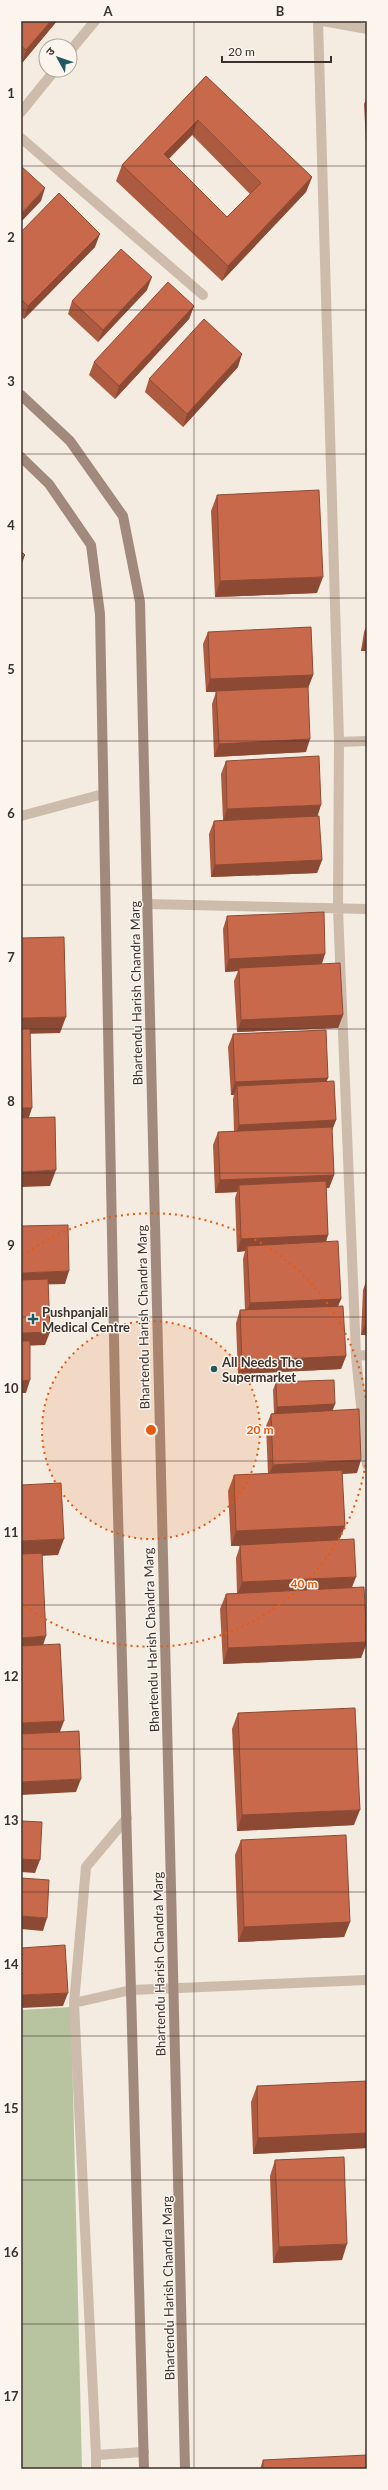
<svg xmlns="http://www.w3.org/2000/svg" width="388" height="2490" font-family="Lato,'Noto Sans Devanagari',sans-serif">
  <rect width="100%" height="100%" fill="#f4ebe1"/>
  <!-- green -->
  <path fill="#b8c4a0" d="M 71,2007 L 82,2469 L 21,2469 L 21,2010 Z"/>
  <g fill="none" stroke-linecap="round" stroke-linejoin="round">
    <!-- service -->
    <path stroke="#cdbbac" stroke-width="10" d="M 74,2003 L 131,1990
      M 96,2455 L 74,2003 L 86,1867 L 127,1818
      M 96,2469 L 96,2455 L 144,2452"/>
    <!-- minor -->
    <path stroke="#cdbbac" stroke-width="10" d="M 318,21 L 339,742 L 338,909 L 356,1356 L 367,1465
      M 323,21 L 367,29
      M 70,51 L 95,21
      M 21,112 L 55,70
      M 21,138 L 203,295
      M 339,742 L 367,741
      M 21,816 L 103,794
      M 147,904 L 367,909
      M 356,1356 L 367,1355
      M 131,1990 L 367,1980"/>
    <!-- secondary -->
    <path stroke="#a18a7d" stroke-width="10" d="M 21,395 L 70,441 L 123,516 L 140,602 L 185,2469
      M 21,457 L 49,484 L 91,545 L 100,614 L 116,1441 L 144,2469"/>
  </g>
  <!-- wall -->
  <path fill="#ac5a40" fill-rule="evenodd" d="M 21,21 L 57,21 L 22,63 L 21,63 Z
    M 206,76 L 312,177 L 306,192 L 222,281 L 116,181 L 122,165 ZM 192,135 L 250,194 L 227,217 L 169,159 Z
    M 367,97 L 367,161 L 364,104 Z
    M 21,232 L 95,247 L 24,319 L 21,316 Z
    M 147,290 L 98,342 L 68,314 L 72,301 Z
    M 194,306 L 189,319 L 115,399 L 89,375 L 94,362 Z
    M 238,367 L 183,427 L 145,392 L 149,379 Z
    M 217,495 L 317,593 L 215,597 L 211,511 Z
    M 367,624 L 367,651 L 361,651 L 364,632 Z
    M 208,632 L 313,675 L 308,688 L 306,752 L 214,757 L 212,704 L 216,692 L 206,692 L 203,644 Z
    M 226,761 L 317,816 L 322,860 L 317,873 L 211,877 L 209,834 L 214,821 L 223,820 L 221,774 Z
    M 227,916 L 322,964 L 343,1015 L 338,1028 L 237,1032 L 234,981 L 238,971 L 225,972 L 223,929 Z
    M 233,1034 L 328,1078 L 326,1081 L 336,1120 L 332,1130 L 334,1175 L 329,1188 L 326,1188 L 328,1235 L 326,1242 L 341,1299 L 338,1306 L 346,1356 L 341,1369 L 238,1374 L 236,1323 L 240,1310 L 245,1310 L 243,1259 L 245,1251 L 237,1252 L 235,1198 L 237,1192 L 215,1193 L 213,1145 L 218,1132 L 234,1131 L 233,1099 L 234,1095 L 231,1095 L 228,1047 Z
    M 367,1279 L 367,1335 L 361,1335 L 363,1290 Z
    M 276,1382 L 335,1404 L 332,1411 L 357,1473 L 342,1474 L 345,1526 L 339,1540 L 367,1642 L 361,1658 L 223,1664 L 220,1609 L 226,1594 L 237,1593 L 236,1558 L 240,1546 L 231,1546 L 228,1491 L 234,1475 L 268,1474 L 266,1426 L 271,1414 L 274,1413 L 273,1390 Z
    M 238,1713 L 354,1825 L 237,1831 L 232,1729 Z
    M 241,1840 L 350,1922 L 344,1937 L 238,1942 L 235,1855 Z
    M 257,2086 L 367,2148 L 253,2154 L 251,2102 Z
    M 275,2160 L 342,2260 L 273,2263 L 270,2176 Z
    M 263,2460 L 367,2469 L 260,2469 Z"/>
  <!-- shaded-wall -->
  <path fill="#8c4a34" d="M 51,21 L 57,21 L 22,63 L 26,50 Z
    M 198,120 L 192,135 L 158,169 L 164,154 Z
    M 312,177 L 306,192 L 222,281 L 228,266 Z
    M 45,188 L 41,201 L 21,222 L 21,214 Z
    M 100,234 L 95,247 L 24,319 L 28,306 Z
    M 152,277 L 147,290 L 98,342 L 103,330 Z
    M 194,306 L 189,319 L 115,399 L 119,386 Z
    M 242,354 L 238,367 L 183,427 L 187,414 Z
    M 25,555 L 21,566 L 21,559 Z
    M 323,577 L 317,593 L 215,597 L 220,581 Z
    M 365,638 L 367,638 L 367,651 L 361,651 Z
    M 313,675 L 308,688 L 206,692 L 210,679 Z
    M 310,739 L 306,752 L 214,757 L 219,744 Z
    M 321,805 L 317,818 L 223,822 L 227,809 Z
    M 322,860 L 317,873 L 211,877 L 215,865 Z
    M 325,954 L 321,967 L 239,968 L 238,971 L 225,972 L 229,959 Z
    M 343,1015 L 338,1028 L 237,1032 L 241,1020 Z
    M 66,1017 L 60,1033 L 21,1034 L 21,1018 Z
    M 328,1078 L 323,1090 L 237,1086 L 234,1095 L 231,1095 L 235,1082 Z
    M 21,1108 L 32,1108 L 27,1123 L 21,1123 Z
    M 336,1120 L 331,1133 L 234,1138 L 239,1125 Z
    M 56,1170 L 50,1186 L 21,1187 L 21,1172 Z
    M 334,1175 L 329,1188 L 239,1192 L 239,1185 L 237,1192 L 215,1193 L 220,1180 Z
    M 328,1235 L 323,1248 L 247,1246 L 245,1251 L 237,1252 L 241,1239 Z
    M 69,1271 L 65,1284 L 21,1285 L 21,1273 Z
    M 341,1299 L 336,1311 L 245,1316 L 250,1303 Z
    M 366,1322 L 367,1322 L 367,1335 L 361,1335 Z
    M 50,1332 L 45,1345 L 21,1346 L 21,1333 Z
    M 346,1356 L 341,1369 L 238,1374 L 242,1361 Z
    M 30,1380 L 26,1393 L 21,1393 L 21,1381 Z
    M 335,1404 L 332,1412 L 275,1415 L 277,1407 Z
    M 361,1460 L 357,1473 L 268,1477 L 273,1465 Z
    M 345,1526 L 339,1541 L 240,1545 L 240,1546 L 231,1546 L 236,1531 Z
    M 64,1539 L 58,1555 L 21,1557 L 21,1541 Z
    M 356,1577 L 351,1590 L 237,1595 L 242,1582 Z
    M 46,1636 L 41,1652 L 21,1653 L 21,1638 Z
    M 367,1642 L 361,1658 L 223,1664 L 228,1648 Z
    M 64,1721 L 58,1737 L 21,1739 L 21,1723 Z
    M 81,1779 L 76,1792 L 21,1795 L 21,1782 Z
    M 360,1810 L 354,1825 L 237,1831 L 242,1815 Z
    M 21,1859 L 40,1860 L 35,1873 L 21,1872 Z
    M 21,1916 L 47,1918 L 43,1931 L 21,1929 Z
    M 350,1922 L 344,1937 L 238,1942 L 244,1927 Z
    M 68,1993 L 63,2006 L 21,2008 L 21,1995 Z
    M 367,2133 L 367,2148 L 253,2154 L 258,2138 Z
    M 347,2244 L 342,2260 L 273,2263 L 279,2247 Z"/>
  <!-- building -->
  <path fill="#c8694b" stroke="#8c4a34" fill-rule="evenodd" d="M 21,21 L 51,21 L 26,50 L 21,46 Z
    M 206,76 L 312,177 L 228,266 L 122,165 ZM 198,120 L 261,183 L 227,217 L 164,154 Z
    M 21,166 L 45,188 L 21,214 Z
    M 59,193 L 100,234 L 28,306 L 21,299 L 21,232 Z
    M 121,249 L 152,277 L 103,330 L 72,301 Z
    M 168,282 L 194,306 L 119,386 L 94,362 Z
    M 204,319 L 242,354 L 187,414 L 149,379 Z
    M 319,490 L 323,577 L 220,581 L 217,495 Z
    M 21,551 L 25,555 L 21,559 Z
    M 311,627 L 313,675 L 210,679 L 208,632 Z
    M 367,630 L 367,638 L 365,638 Z
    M 308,687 L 310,739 L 219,744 L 216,691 Z
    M 319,756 L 321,805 L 227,809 L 226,761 Z
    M 319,816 L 322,860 L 215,865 L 214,821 Z
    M 324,912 L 325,954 L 229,959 L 227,916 Z
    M 64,937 L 66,1017 L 21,1018 L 21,938 Z
    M 340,963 L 343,1015 L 241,1020 L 239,968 Z
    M 30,1028 L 32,1108 L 21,1108 L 21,1029 Z
    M 326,1030 L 328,1078 L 235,1082 L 233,1034 Z
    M 334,1081 L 336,1120 L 239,1125 L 237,1086 Z
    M 55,1117 L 56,1170 L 21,1172 L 21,1118 Z
    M 332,1127 L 334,1175 L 220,1180 L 218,1132 Z
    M 326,1181 L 328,1235 L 241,1239 L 239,1185 Z
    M 68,1225 L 69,1271 L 21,1273 L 21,1226 Z
    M 338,1241 L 341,1299 L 250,1303 L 247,1246 Z
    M 48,1279 L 50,1332 L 21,1333 L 21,1280 Z
    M 367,1294 L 367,1322 L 366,1322 Z
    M 343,1306 L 346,1356 L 242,1361 L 240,1310 Z
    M 21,1341 L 30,1341 L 30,1380 L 21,1381 Z
    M 334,1380 L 335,1404 L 277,1407 L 276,1382 Z
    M 359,1409 L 361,1460 L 273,1465 L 271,1414 Z
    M 342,1470 L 345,1526 L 236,1531 L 234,1475 Z
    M 61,1483 L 64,1539 L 21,1541 L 21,1485 Z
    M 354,1539 L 356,1577 L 242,1582 L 240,1545 Z
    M 42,1553 L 46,1636 L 21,1638 L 21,1554 Z
    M 364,1587 L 367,1642 L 228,1648 L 226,1594 Z
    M 60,1644 L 64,1721 L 21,1723 L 21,1646 Z
    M 355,1708 L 360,1810 L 242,1815 L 238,1713 Z
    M 79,1731 L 81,1779 L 21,1782 L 21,1734 Z
    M 21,1821 L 42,1822 L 40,1860 L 21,1859 Z
    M 346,1835 L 350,1922 L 244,1927 L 241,1840 Z
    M 21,1878 L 49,1880 L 47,1918 L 21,1916 Z
    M 65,1945 L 68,1993 L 21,1995 L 21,1948 Z
    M 367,2081 L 367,2133 L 258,2138 L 257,2086 Z
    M 344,2157 L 347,2244 L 279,2247 L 275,2160 Z
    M 367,2455 L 367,2469 L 263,2469 L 263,2460 Z"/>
  <!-- grid -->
  <path fill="none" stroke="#3b302b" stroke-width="1" stroke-opacity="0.55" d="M 194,21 L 194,2469M 21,166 L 367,166M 21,310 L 367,310M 21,454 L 367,454M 21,598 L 367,598M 21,741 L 367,741M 21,885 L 367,885M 21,1029 L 367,1029M 21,1173 L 367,1173M 21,1317 L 367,1317M 21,1461 L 367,1461M 21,1605 L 367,1605M 21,1749 L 367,1749M 21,1892 L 367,1892M 21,2036 L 367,2036M 21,2180 L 367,2180M 21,2324 L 367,2324"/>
  <!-- distance rings -->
  <circle cx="151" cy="1430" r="109" fill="#e8590c" fill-opacity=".12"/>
  <g fill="none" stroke="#e8590c" stroke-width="2" stroke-dasharray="2 4">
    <circle cx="151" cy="1430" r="109"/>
    <path d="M367 1453A217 217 0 0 1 22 1604M22 1256A217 217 0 0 1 367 1407"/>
  </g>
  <!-- markers -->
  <g fill="#1f5a5e" stroke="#fbf5ee" stroke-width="1.5">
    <path d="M31 1313h4v4h4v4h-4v4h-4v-4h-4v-4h4z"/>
    <circle cx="214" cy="1369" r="4"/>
  </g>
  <g text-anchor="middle" stroke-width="3" stroke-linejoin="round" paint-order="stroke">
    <!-- street labels -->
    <g font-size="13" fill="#3b302b" stroke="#fbf5ee">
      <text transform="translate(136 993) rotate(-91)" y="5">Bhartendu Harish Chandra Marg</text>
      <text transform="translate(143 1317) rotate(-91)" y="5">Bhartendu Harish Chandra Marg</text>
      <text transform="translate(151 1640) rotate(-92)" y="5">Bhartendu Harish Chandra Marg</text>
      <text transform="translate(159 1964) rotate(-91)" y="5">Bhartendu Harish Chandra Marg</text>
      <text transform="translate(168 2288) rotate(-91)" y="5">Bhartendu Harish Chandra Marg</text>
    </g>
    <!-- poi labels -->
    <g font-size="13" font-weight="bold" fill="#3b302b" stroke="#fbf5ee" text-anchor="start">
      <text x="42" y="1317">Pushpanjali<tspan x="42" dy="15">Medical Centre</tspan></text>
      <text x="222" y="1367">All Needs The<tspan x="222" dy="15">Supermarket</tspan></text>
    </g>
  </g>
  <circle cx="151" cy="1430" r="6" fill="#e8590c" stroke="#fbf5ee" stroke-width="2"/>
  <g font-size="12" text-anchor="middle" font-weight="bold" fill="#e8590c" stroke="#fbf5ee" stroke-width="3" stroke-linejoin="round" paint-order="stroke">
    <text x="260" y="1434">20 m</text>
    <text x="304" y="1588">40 m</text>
  </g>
  <!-- border -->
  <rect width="388" height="2490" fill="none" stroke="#fbf5ee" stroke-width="44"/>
  <!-- north arrow -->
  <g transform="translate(58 58) rotate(310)"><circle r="19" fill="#fbf5ee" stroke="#aea6a0"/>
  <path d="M0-3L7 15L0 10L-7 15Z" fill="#1f5a5e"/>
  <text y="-6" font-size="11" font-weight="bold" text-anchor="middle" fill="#3b302b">उ</text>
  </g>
  <!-- scale -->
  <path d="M222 56v6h109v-6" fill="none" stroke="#3b302b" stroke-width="2"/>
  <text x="228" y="56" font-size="12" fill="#3b302b" stroke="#fbf5ee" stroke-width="3" paint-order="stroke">20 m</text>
  <rect x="22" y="22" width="344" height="2446" fill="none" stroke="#3b302b" stroke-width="1.5"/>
  <g font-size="13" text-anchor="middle" font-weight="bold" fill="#3b302b">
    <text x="108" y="16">A</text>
    <text x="280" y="16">B</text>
    <text x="11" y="98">1</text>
    <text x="11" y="242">2</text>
    <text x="11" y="386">3</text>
    <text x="11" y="530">4</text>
    <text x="11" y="674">5</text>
    <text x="11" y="818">6</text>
    <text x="11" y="962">7</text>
    <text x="11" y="1106">8</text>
    <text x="11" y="1250">9</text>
    <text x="11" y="1393">10</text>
    <text x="11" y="1537">11</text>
    <text x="11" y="1681">12</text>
    <text x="11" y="1825">13</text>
    <text x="11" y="1969">14</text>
    <text x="11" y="2113">15</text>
    <text x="11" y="2257">16</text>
    <text x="11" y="2401">17</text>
  </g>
</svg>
